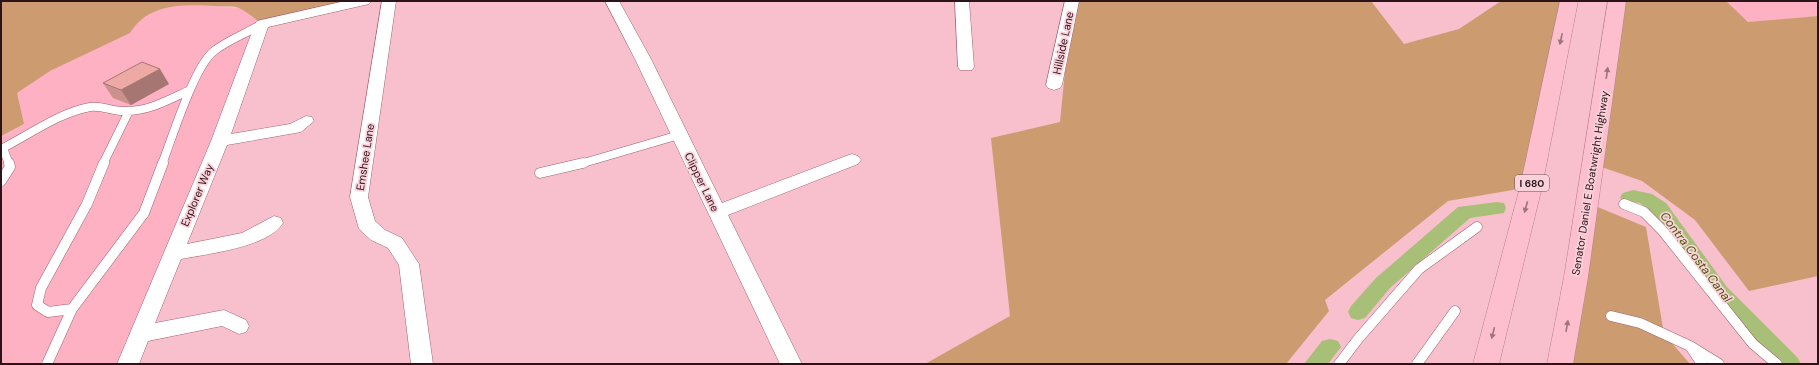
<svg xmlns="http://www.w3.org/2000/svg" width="1819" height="365" font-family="'DM Sans',sans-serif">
  <rect width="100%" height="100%" fill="#f7c0cc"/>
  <!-- built -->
  <path fill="#fdb1c3" d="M 1726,1 L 1818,1 L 1818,16 L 1748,22 Z
    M 192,5 L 239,8 L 262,24 L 128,364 L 1,364 L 1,136 L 24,124 L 17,93 L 50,71 L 130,33 L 136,22 L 156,11 L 173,6 Z"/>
  <!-- green -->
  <path fill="#cc9c70" d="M 1,1 L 364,1 L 262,24 C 255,19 247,12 239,8 C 233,5 222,7 215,6 C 184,4 148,3 130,33 L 50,71 L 17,93 L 24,124 L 1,136 Z
    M 1072,1 L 1371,1 L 1404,44 L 1459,29 L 1501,1 L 1569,1 L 1531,187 L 1448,201 L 1325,300 L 1329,311 L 1286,364 L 925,364 L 1010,316 L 991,138 L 1060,122 Z
    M 1617,1 L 1726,1 L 1748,22 L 1818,16 L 1818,276 L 1749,291 L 1695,220 L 1642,181 L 1593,164 Z
    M 1588,203 L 1646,227 L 1664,334 L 1690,364 L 1560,364 Z"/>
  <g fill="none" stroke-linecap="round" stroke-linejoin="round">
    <!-- canal -->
    <path fill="#a8bf77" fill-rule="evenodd" d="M 1633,190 L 1652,194 L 1666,203 L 1727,287 L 1798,358 L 1801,364 L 1776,364 L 1713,297 L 1652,213 L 1640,203 L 1623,201 L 1620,197 L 1623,193 Z
      M 1497,202 L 1504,203 L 1506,208 L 1504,213 L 1470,218 L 1390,288 L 1365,318 L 1358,320 L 1351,318 L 1348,312 L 1351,306 L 1376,278 L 1458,207 Z
      M 1330,339 L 1338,341 L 1341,347 L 1328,364 L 1304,364 L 1322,341 Z"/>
    <!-- lane-far1 casing -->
    <g stroke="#9f6272" stroke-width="9">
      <path id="lane-far1" d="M 3,148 L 9,164
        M 1,149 C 29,135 58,113 90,107 C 101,105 112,111 123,111 C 148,112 168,100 190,90
        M 103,164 L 129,111
        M 162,164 C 172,139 194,66 214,51 C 228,40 247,33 262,24
        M 580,164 L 679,135"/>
    </g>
    <!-- lane casing -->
    <g stroke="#9f6272" stroke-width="11">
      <path id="lane" d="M 540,173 L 583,163
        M 1,181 L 10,167 L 9,163
        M 1624,204 L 1644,212 L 1662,230 L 1753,344 L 1777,364
        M 72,309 L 48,312 L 37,305 L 41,288 L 87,204 L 104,163
        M 1611,316 L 1640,323 L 1690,346
        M 47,364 L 72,309 L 144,213 L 163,163
        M 1339,364 L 1358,339 L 1419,269 L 1477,227
        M 1417,364 L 1455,311
        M 1702,364 L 1690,346 L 1719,364"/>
    </g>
    <!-- street casing -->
    <g stroke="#9f6272" stroke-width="1">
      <path id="street" d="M 345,1 L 371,1 L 369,4 L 268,27 L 231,134 L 290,124 L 306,116 L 312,117 L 314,121 L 301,132 L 227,145 L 187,244 L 242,233 L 274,216 L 281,218 L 283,223 C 269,247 207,254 181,259 L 155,323 L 224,310 L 246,320 L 249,326 L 246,332 L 239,334 L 222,326 L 148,341 L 139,364 L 117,364 L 211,141 L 255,24 L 257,21 Z
        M 382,1 L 396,1 L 368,197 L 375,221 L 385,230 L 402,238 L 419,264 L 433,364 L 411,364 L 399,265 L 388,248 L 371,240 L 359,229 L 350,197 Z
        M 605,1 L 619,1 L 651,59 L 722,203 L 846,156 L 852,154 L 858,156 L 861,160 L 858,164 L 728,215 L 802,364 L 780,364 L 635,59 Z
        M 955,1 L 969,1 L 974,67 L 972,70 L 960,70 L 958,67 Z
        M 1065,1 L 1079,1 L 1062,85 L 1060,88 L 1054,90 L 1048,88 L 1046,85 Z"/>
    </g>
    <!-- highway casing -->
    <g stroke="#b4838e" stroke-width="1">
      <path id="highway" d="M 1560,1 L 1578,1 L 1542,187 L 1499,364 L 1473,364 L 1520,187 Z
        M 1608,1 L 1626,1 L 1588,277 L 1573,364 L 1547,364 L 1564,277 Z"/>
    </g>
    <!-- lane-far1 -->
    <use href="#lane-far1" stroke="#fff" stroke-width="8"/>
    <!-- lane -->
    <use href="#lane" stroke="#fff" stroke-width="10"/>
    <!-- street -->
    <use href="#street" fill="#fff" fill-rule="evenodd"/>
    <!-- highway -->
    <use href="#highway" fill="#fdbfcd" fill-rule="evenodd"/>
  </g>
  <!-- wall -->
  <path fill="#cc918d" d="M 103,83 L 169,84 L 131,105 L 113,98 Z"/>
  <!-- shaded-wall -->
  <path fill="#a67673" d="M 160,69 L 169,84 L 131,105 L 121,90 Z"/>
  <!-- building -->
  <path fill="#eda9a4" stroke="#a67673" d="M 142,62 L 160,69 L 121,90 L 103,83 Z"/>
  <!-- one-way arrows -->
  <defs><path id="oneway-solid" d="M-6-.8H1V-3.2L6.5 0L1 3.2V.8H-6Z"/></defs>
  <g fill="#9f727c">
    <use href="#oneway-solid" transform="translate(1561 39) rotate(102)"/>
    <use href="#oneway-solid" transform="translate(1607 73) rotate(-82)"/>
    <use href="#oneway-solid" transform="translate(1526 207) rotate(105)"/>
    <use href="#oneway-solid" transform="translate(1567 326) rotate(-80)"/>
    <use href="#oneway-solid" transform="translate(1493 333) rotate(104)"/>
  </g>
  <g text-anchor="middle" stroke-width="3.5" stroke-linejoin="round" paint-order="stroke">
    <!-- shield labels -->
    <rect fill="#fbd1da" stroke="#6a4c54" stroke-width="1" x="1515" y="175" width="34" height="16" rx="3"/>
    <g font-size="10" font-weight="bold" fill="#2c131a">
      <text x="1532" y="187">I 680</text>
    </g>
    <!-- street labels -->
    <g font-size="11" fill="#2c131a" stroke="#fbd1da">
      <text transform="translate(1063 43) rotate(-78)" y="4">Hillside Lane</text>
      <text transform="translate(365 157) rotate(-81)" y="4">Emshee Lane</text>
      <text transform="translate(702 182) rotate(64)" y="4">Clipper Lane</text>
      <text transform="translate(1590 183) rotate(-81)" y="4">Senator Daniel E Boatwright Highway</text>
      <text transform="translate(197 195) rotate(-67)" y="4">Explorer Way</text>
    </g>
    <!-- water labels -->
    <g font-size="12" font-style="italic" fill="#445802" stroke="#fbd1da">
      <text transform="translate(1696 257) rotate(53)" y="4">Contra Costa Canal</text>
    </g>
  </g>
  <!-- border -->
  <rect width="1819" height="365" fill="none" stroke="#2c131a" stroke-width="4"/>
</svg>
